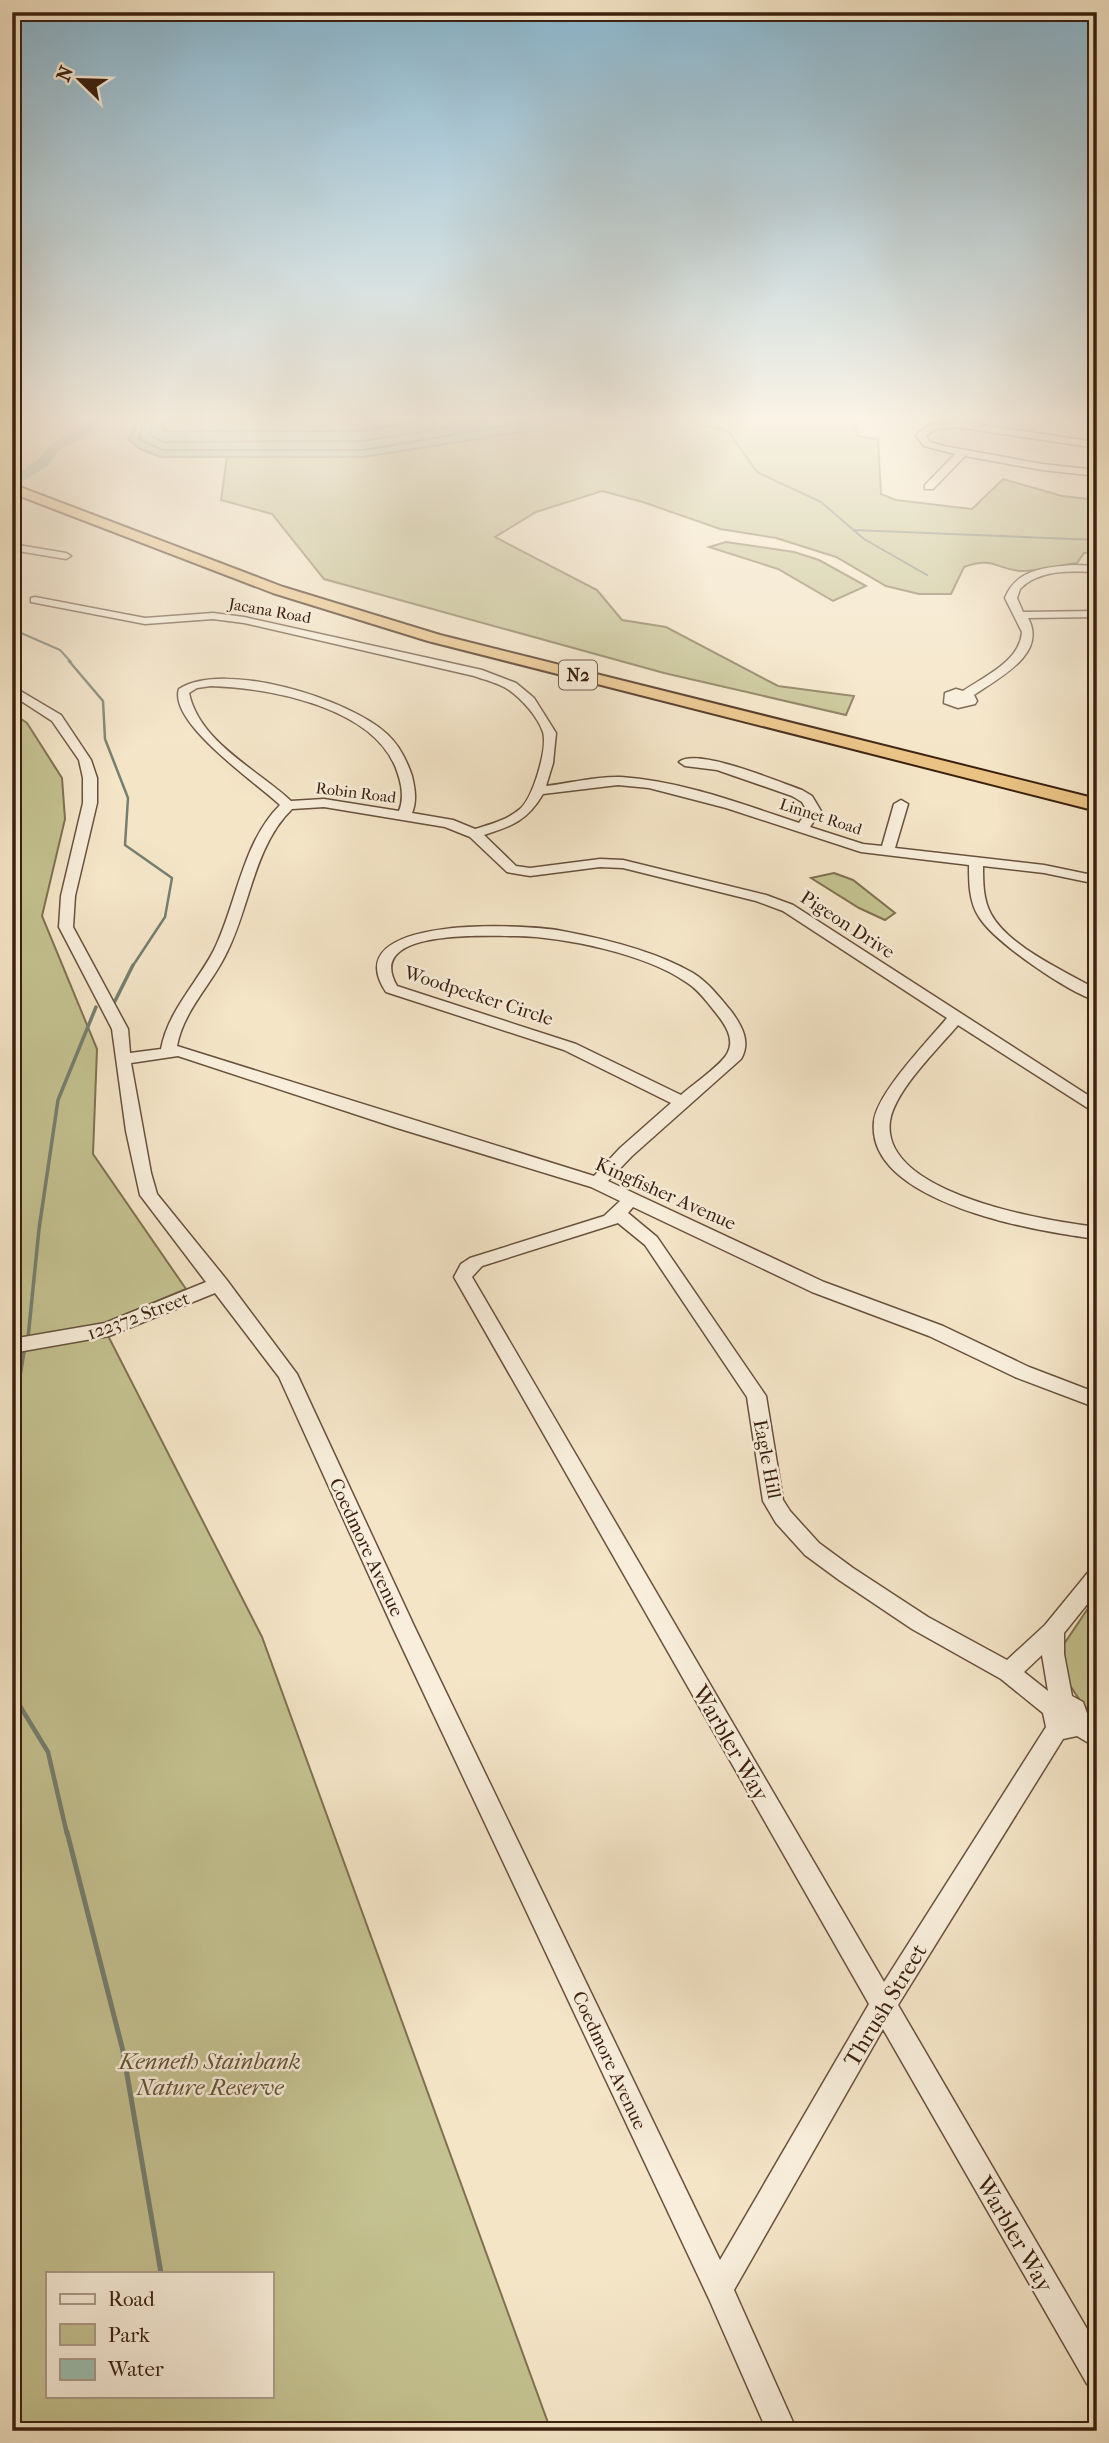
<svg xmlns="http://www.w3.org/2000/svg" width="1109" height="2443" font-family="'IM FELL French Canon',serif">
  <rect width="100%" height="100%" fill="#f4e5c7"/>
  <filter id="stains"><feTurbulence type="fractalNoise" baseFrequency=".00286" numOctaves="4"/><feColorMatrix values="0 0 0 0 .2 0 0 0 0 .09 0 0 0 0 .02 0 0 0 .5 -.17"/></filter>
  <radialGradient id="worn" r=".72"><stop offset=".6" stop-color="#630" stop-opacity="0"/><stop offset="1" stop-color="#630" stop-opacity=".3"/></radialGradient>
  <!-- green -->
  <path fill="#c4c290" stroke="#807150" stroke-width="2" fill-rule="evenodd" d="M 552,420 L 865,420 L 855,425 L 858,436 L 878,439 L 881,494 L 896,500 L 972,509 L 1003,479 L 1062,496 L 1097,500 L 1097,552 L 1084,553 L 1077,563 C 1060,565 1040,571 1022,571 C 997,570 994,556 964,567 L 951,594 L 919,594 L 886,586 L 836,557 L 776,538 L 720,529 L 643,502 L 602,491 L 536,512 L 495,537 L 597,590 L 622,620 L 666,627 L 778,686 L 854,696 L 846,715 L 664,673 L 324,579 L 272,514 L 221,500 L 227,457 L 363,457 L 539,429 Z
    M 726,542 L 794,552 L 819,560 L 866,586 L 833,601 L 778,569 L 709,547 Z
    M 12,713 L 27,723 L 62,778 L 65,819 L 42,916 L 97,1049 L 93,1154 L 186,1289 L 102,1324 L 262,1637 L 551,2431 L 12,2431 ZM 47,2273 L 271,2273 L 271,2396 L 47,2396 Z
    M 834,873 L 853,880 L 895,913 L 885,920 L 859,908 L 811,878 Z
    M 1097,1595 L 1097,1718 L 1083,1705 L 1065,1678 L 1064,1644 Z"/>
  <!-- water -->
  <path fill="#9cbfb1" stroke="#757f70" stroke-width="2" d="M 138,420 L 552,420 L 540,429 L 363,457 L 160,457 L 140,449 L 129,440 Z"/>
  <g fill="none" stroke-linecap="round" stroke-linejoin="round">
    <!-- shore -->
    <path stroke="#6c7060" stroke-width="2" d="M 143,420 L 139,439 L 162,450 L 363,450 L 540,420
      M 152,420 L 150,435 L 164,442 L 362,441 L 497,420
      M 163,420 L 163,428 L 166,431 L 361,431 L 428,420"/>
    <!-- stream-far4 -->
    <path stroke="#757f70" stroke-width="2" d="M 682,420 L 729,432 L 757,472 L 821,502 L 864,539 L 927,575
      M 854,530 L 1097,540
      M 12,629 L 60,650 L 71,662"/>
    <!-- stream-far3 -->
    <path stroke="#757f70" stroke-width="2.5" d="M 69,661 L 103,701 L 105,739 L 128,798 L 125,845 L 172,878 L 165,917 L 132,967"/>
    <!-- stream-far2 -->
    <path stroke="#757f70" stroke-width="3.5" d="M 115,1001 L 133,965
      M 28,1338 L 39,1229 L 58,1100 L 96,1007"/>
    <!-- stream-far1 -->
    <path stroke="#757f70" stroke-width="4.5" d="M 12,1422 L 24,1349
      M 12,1693 L 48,1752 L 67,1834"/>
    <!-- stream -->
    <path stroke="#757f70" stroke-width="5" d="M 67,1832 L 123,2051 L 161,2273"/>
    <!-- river -->
    <path fill="#9cbfb1" fill-rule="evenodd" d="M 90,420 L 104,420 L 88,435 L 59,450 L 49,465 L 12,488 L 12,478 L 39,459 L 51,444 L 80,429 Z"/>
    <!-- minor casing -->
    <g stroke="#69513d" stroke-width="3">
      <path id="minor" d="M 955,421 L 1097,442 L 1097,448 L 955,427 L 935,429 L 926,436 L 930,442 L 944,446 L 1042,464 L 1097,470 L 1097,476 L 1042,470 L 965,456 L 933,489 L 925,489 L 925,485 L 955,454 L 924,446 L 916,435 L 929,425 Z
        M 12,544 L 66,553 L 71,556 L 66,559 L 12,550 Z
        M 1074,565 L 1097,566 L 1097,572 C 1071,571 1039,569 1020,589 L 1017,598 L 1023,612 L 1097,611 L 1097,617 L 1028,618 C 1048,654 998,678 974,695 L 977,701 L 975,704 L 958,708 L 944,703 L 945,693 L 956,689 L 963,691 C 985,676 1020,661 1022,632 L 1005,598 C 1016,569 1047,567 1074,565 Z
        M 35,597 L 145,618 L 213,613 L 244,617 L 482,670 L 516,683 L 534,698 L 556,733 L 553,763 L 546,786 C 570,783 597,776 621,777 C 682,781 742,804 799,823 L 807,811 L 802,802 L 792,796 L 717,770 L 685,766 L 679,762 C 697,747 779,782 802,790 L 812,796 L 821,811 L 810,827 L 863,844 L 882,846 L 894,804 L 901,800 L 908,804 L 895,848 L 1044,865 L 1097,876 L 1097,884 L 1044,873 L 983,866 C 983,882 983,900 991,914 C 1009,947 1065,971 1097,990 L 1097,1001 C 1069,993 994,942 979,917 C 969,902 969,882 969,865 L 861,852 L 726,808 L 649,788 L 618,785 L 543,794 C 527,821 512,826 484,835 L 516,866 L 530,868 L 600,859 L 623,860 L 766,895 L 793,905 L 1097,1101 L 1097,1114 L 958,1025 C 938,1049 895,1090 890,1121 C 880,1194 1046,1221 1097,1227 L 1097,1239 C 1039,1232 866,1203 874,1122 C 876,1094 928,1041 947,1018 L 783,911 L 756,901 L 623,868 L 600,867 L 530,876 L 512,873 L 507,872 L 470,837 L 445,827 L 324,807 L 292,809 C 253,847 250,909 225,956 C 210,986 183,1012 177,1046 L 594,1176 L 620,1148 L 671,1103 L 564,1050 L 386,992 C 334,914 525,924 562,931 C 605,939 655,951 693,973 C 708,982 720,998 731,1011 C 742,1026 751,1042 741,1059 L 632,1156 L 608,1181 L 824,1282 L 943,1326 L 1029,1367 L 1097,1393 L 1097,1408 L 1015,1377 L 929,1336 L 812,1292 L 633,1207 L 628,1213 L 657,1237 L 766,1396 L 783,1500 L 790,1511 L 819,1543 L 853,1568 L 928,1617 L 1007,1660 L 1045,1625 L 1090,1570 L 1097,1567 L 1097,1592 L 1064,1633 L 1064,1654 L 1072,1696 L 1083,1702 L 1089,1719 L 1097,1725 L 1097,1748 L 1077,1736 L 1063,1739 L 898,2005 L 1097,2346 L 1097,2388 L 1087,2384 L 883,2029 L 734,2290 L 797,2431 L 767,2431 L 709,2299 L 393,1628 L 279,1377 L 215,1293 L 109,1336 L 12,1353 L 12,1339 L 105,1323 L 206,1282 L 140,1195 L 126,1131 L 112,1029 L 59,927 L 61,896 L 83,803 L 83,778 L 79,760 L 52,721 L 12,695 L 12,686 L 61,715 L 91,760 L 97,778 L 97,803 L 75,896 L 73,927 L 128,1029 L 130,1053 L 161,1049 C 168,1011 197,983 214,950 C 237,903 242,843 280,805 C 258,784 168,723 179,689 C 225,660 349,699 387,734 C 399,745 407,761 412,776 C 415,789 417,801 412,813 L 453,820 L 475,829 C 491,824 507,820 520,809 C 533,798 548,748 543,732 C 538,717 522,699 509,690 C 499,683 485,680 474,676 L 244,623 L 213,619 L 145,624 L 31,602 L 31,598 ZM 211,686 C 270,688 378,707 398,774 C 402,786 404,799 399,811 L 324,799 L 291,801 C 258,770 199,742 189,693 L 197,688 ZM 516,936 C 565,937 646,954 686,982 C 698,989 707,1002 716,1013 C 724,1023 735,1038 728,1052 C 723,1064 692,1085 681,1095 L 576,1044 L 397,986 C 363,928 488,936 516,936 ZM 178,1056 L 397,1128 L 591,1187 L 620,1201 L 604,1216 L 470,1258 L 461,1264 L 454,1277 L 869,2004 L 720,2260 L 415,1628 L 297,1374 L 226,1279 L 157,1194 L 151,1173 L 131,1063 ZM 618,1223 L 645,1245 L 747,1397 L 763,1501 L 776,1523 L 805,1555 L 839,1580 L 912,1629 L 1001,1679 L 1043,1713 L 1046,1727 L 884,1982 L 472,1277 L 482,1266 ZM 1042,1655 L 1048,1691 L 1024,1672 Z"/>
    </g>
    <!-- highway casing -->
    <g stroke="#3b200f" stroke-width="4">
      <path id="highway" d="M 12,484 L 283,587 L 440,635 L 1097,799 L 1097,811 L 428,641 L 273,593 L 12,493 Z"/>
    </g>
    <!-- minor -->
    <use href="#minor" fill="#f8eedb" fill-rule="evenodd"/>
    <!-- highway -->
    <use href="#highway" fill="#eac284" fill-rule="evenodd"/>
  </g>
  <!-- sky -->
  <linearGradient id="sky" x2="0" y2="1"><stop stop-color="#89b8d2"/><stop offset="0.55" stop-color="#faf3e6"/><stop offset="1" stop-color="#faf3e6" stop-opacity="0"/></linearGradient>
  <rect width="1109" height="762" fill="url(#sky)"/>
  <g text-anchor="middle" stroke-width="5" stroke-linejoin="round" paint-order="stroke">
    <!-- far-street labels -->
    <g font-size="16" fill="#3b200f" stroke="#f8eedb">
      <text transform="translate(270 610) rotate(10)" y="6">Jacana Road</text>
      <text transform="translate(356 792) rotate(7)" y="6">Robin Road</text>
      <text transform="translate(821 816) rotate(18)" y="6">Linnet Road</text>
    </g>
    <!-- shield labels -->
    <rect fill="#f8eedb" stroke="#745e4c" stroke-width="2" x="559" y="660.5" width="38" height="29" rx="5"/>
    <g font-size="18" font-weight="bold" fill="#3b200f">
      <text x="578" y="681">N2</text>
    </g>
    <!-- street labels -->
    <g font-size="19" fill="#3b200f" stroke="#f8eedb">
      <text transform="translate(848 924) rotate(33)" y="7">Pigeon Drive</text>
      <text transform="translate(479 995) rotate(18)" y="7">Woodpecker Circle</text>
      <text transform="translate(666 1193) rotate(24)" y="7">Kingfisher Avenue</text>
      <text transform="translate(138 1315) rotate(-20)" y="7">122372 Street</text>
      <text transform="translate(768 1459) rotate(79)" y="7">Eagle Hill</text>
      <text transform="translate(367 1547) rotate(65)" y="7">Coedmore Avenue</text>
      <text transform="translate(610 2060) rotate(65)" y="7">Coedmore Avenue</text>
    </g>
    <!-- near-street labels -->
    <g font-size="23" fill="#3b200f" stroke="#f8eedb">
      <text transform="translate(731 1743) rotate(60)" y="8">Warbler Way</text>
      <text transform="translate(885 2005) rotate(-59)" y="8">Thrush Street</text>
      <text transform="translate(1015 2234) rotate(60)" y="8">Warbler Way</text>
    </g>
    <!-- near-park labels -->
    <g font-size="23" font-style="italic" fill="#645136" stroke="#f8eedb">
      <text x="210" y="2069">Kenneth Stainbank<tspan x="210" dy="26">Nature Reserve</tspan></text>
    </g>
  </g>
  <!-- margin -->
  <rect width="1109" height="2443" fill="none" stroke="#f4e5c7" stroke-width="42"/>
  <rect x="14" y="14" width="1081" height="2415" fill="none" stroke="#3b200f" stroke-width="3.5"/>
  <rect x="21" y="21" width="1067" height="2401" fill="none" stroke="#3b200f" stroke-width="2"/>
  <!-- legend -->
  <rect x="46" y="2272" width="228" height="126" fill="#f8eedb" stroke="#ac9c89" stroke-width="2"/>
  <rect x="60" y="2294" width="35" height="10" fill="#f8eedb" stroke="#ac9c89" stroke-width="2"/>
  <text x="108" y="2306" font-size="21" fill="#3b200f">Road</text>
  <rect x="60" y="2324" width="35" height="21" fill="#c4c290" stroke="#ac9c89" stroke-width="2"/>
  <text x="108" y="2342" font-size="21" fill="#3b200f">Park</text>
  <rect x="60" y="2359" width="35" height="21" fill="#9cbfb1" stroke="#ac9c89" stroke-width="2"/>
  <text x="108" y="2376" font-size="21" fill="#3b200f">Water</text>
  <!-- north arrow -->
  <g transform="translate(80 80) rotate(293)" stroke="#f8eedb" stroke-width="5" paint-order="stroke">
  <path d="M0-5L12 26L0 18L-12 26Z" fill="#3b200f"/>
  <text y="-10" font-size="19" font-weight="bold" text-anchor="middle" fill="#3b200f">N</text>
  </g>
  <rect width="100%" height="100%" filter="url(#stains)"/>
  <rect width="100%" height="100%" fill="url(#worn)"/>
</svg>
